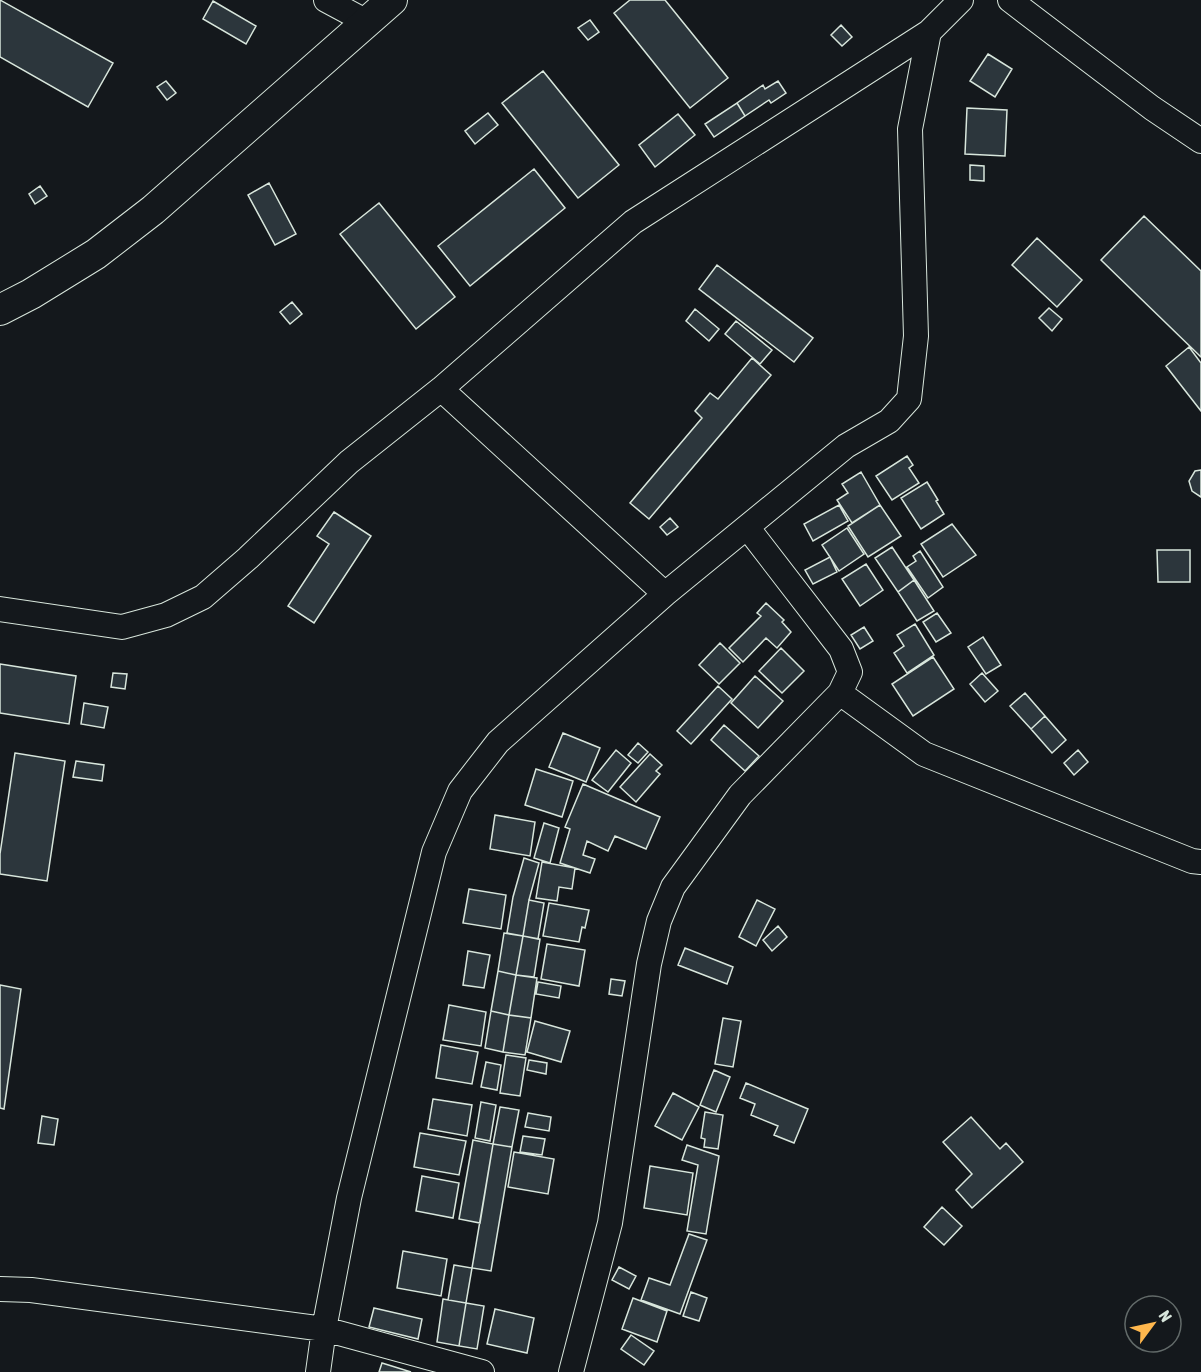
<svg xmlns="http://www.w3.org/2000/svg" width="1201" height="1372" font-family="'Asap Condensed',sans-serif">
  <rect width="100%" height="100%" fill="#14181c"/>
  <!-- building -->
  <path fill="#2c363c" stroke="#d8e6dc" stroke-width="1.5" d="M 0,0 L 113,63 L 88,107 L 0,57 Z
    M 630,0 L 665,0 L 728,78 L 690,108 L 614,13 Z
    M 213,1 L 256,26 L 246,44 L 203,19 Z
    M 590,20 L 599,32 L 588,40 L 578,28 Z
    M 841,25 L 852,37 L 842,46 L 831,35 Z
    M 988,54 L 1012,69 L 995,97 L 970,81 Z
    M 543,71 L 619,165 L 578,198 L 502,103 Z
    M 166,81 L 176,93 L 167,100 L 157,87 Z
    M 778,81 L 786,93 L 771,103 L 769,100 L 745,116 L 737,103 L 763,85 L 765,89 Z
    M 737,103 L 745,116 L 714,137 L 705,124 Z
    M 967,108 L 1007,110 L 1005,156 L 965,154 Z
    M 488,113 L 498,125 L 475,144 L 465,131 Z
    M 678,114 L 695,135 L 655,167 L 639,145 Z
    M 970,165 L 984,166 L 984,181 L 970,180 Z
    M 534,169 L 565,208 L 470,286 L 438,246 Z
    M 269,183 L 296,234 L 275,245 L 248,195 Z
    M 40,186 L 47,196 L 35,204 L 29,194 Z
    M 379,203 L 455,297 L 416,329 L 340,234 Z
    M 1144,216 L 1201,271 L 1201,357 L 1101,260 Z
    M 1037,238 L 1082,280 L 1057,307 L 1012,265 Z
    M 717,265 L 813,338 L 794,362 L 699,289 Z
    M 292,302 L 302,314 L 290,324 L 280,312 Z
    M 1049,308 L 1062,319 L 1052,331 L 1039,318 Z
    M 695,309 L 719,329 L 709,341 L 686,321 Z
    M 736,321 L 772,350 L 760,364 L 725,334 Z
    M 1189,347 L 1201,363 L 1201,411 L 1166,366 Z
    M 752,358 L 771,375 L 649,519 L 630,503 L 702,418 L 695,411 L 710,393 L 718,399 Z
    M 907,456 L 913,465 L 909,468 L 919,483 L 892,500 L 876,476 Z
    M 1201,470 L 1201,497 L 1192,491 L 1189,481 L 1195,471 Z
    M 861,472 L 880,505 L 852,523 L 837,500 L 848,493 L 842,484 Z
    M 927,482 L 938,500 L 936,501 L 944,514 L 921,529 L 901,498 Z
    M 839,505 L 848,521 L 813,541 L 804,524 Z
    M 880,505 L 901,536 L 868,557 L 848,526 Z
    M 334,512 L 371,536 L 314,623 L 288,606 L 329,544 L 317,536 Z
    M 670,518 L 678,527 L 667,535 L 660,527 Z
    M 952,524 L 976,555 L 943,577 L 921,544 Z
    M 847,528 L 864,554 L 839,571 L 822,545 Z
    M 892,547 L 914,580 L 898,592 L 875,558 Z
    M 1157,550 L 1190,550 L 1190,582 L 1158,582 Z
    M 920,551 L 943,587 L 928,598 L 907,567 L 916,561 L 913,556 Z
    M 830,557 L 837,572 L 813,584 L 805,570 Z
    M 866,564 L 883,590 L 860,606 L 842,579 Z
    M 914,580 L 934,611 L 917,621 L 898,592 Z
    M 766,603 L 784,620 L 782,622 L 791,632 L 777,648 L 766,638 L 743,662 L 729,648 L 761,616 L 757,613 Z
    M 937,613 L 951,633 L 936,642 L 923,622 Z
    M 915,624 L 934,655 L 907,673 L 894,653 L 904,646 L 897,635 Z
    M 864,627 L 873,641 L 860,649 L 851,635 Z
    M 983,637 L 1001,665 L 986,674 L 968,647 Z
    M 720,643 L 740,663 L 719,684 L 699,665 Z
    M 781,648 L 804,671 L 782,693 L 759,671 Z
    M 933,657 L 954,689 L 913,716 L 892,684 Z
    M 0,664 L 76,676 L 69,724 L 0,713 Z
    M 113,673 L 127,674 L 125,689 L 111,687 Z
    M 982,673 L 998,691 L 985,702 L 970,684 Z
    M 755,676 L 783,701 L 758,728 L 731,703 Z
    M 718,686 L 732,699 L 691,744 L 677,731 Z
    M 1025,693 L 1045,716 L 1031,729 L 1010,706 Z
    M 84,703 L 108,707 L 104,728 L 81,724 Z
    M 1045,716 L 1066,740 L 1052,753 L 1031,729 Z
    M 724,725 L 759,756 L 745,771 L 711,740 Z
    M 563,733 L 600,748 L 586,782 L 549,767 Z
    M 638,743 L 648,752 L 638,763 L 628,755 Z
    M 616,750 L 631,763 L 608,792 L 592,780 Z
    M 1078,750 L 1088,762 L 1074,775 L 1064,763 Z
    M 15,753 L 65,761 L 47,881 L 0,874 L 0,854 Z
    M 650,754 L 662,765 L 656,771 L 660,774 L 636,802 L 620,787 Z
    M 76,761 L 104,765 L 102,781 L 73,777 Z
    M 536,769 L 573,781 L 562,817 L 525,805 Z
    M 583,784 L 660,817 L 646,849 L 615,836 L 608,851 L 587,841 L 583,855 L 595,859 L 590,873 L 560,863 L 570,829 L 565,827 Z
    M 495,815 L 535,822 L 530,856 L 490,849 Z
    M 544,823 L 559,828 L 550,863 L 534,858 Z
    M 524,858 L 539,863 L 529,900 L 523,936 L 507,933 L 513,897 Z
    M 542,862 L 575,868 L 572,889 L 559,887 L 557,901 L 536,898 Z
    M 469,889 L 506,895 L 501,929 L 463,923 Z
    M 529,900 L 544,903 L 538,939 L 523,936 Z
    M 757,900 L 775,909 L 756,946 L 739,937 Z
    M 549,903 L 589,910 L 585,928 L 582,927 L 579,942 L 543,936 Z
    M 778,926 L 787,937 L 772,951 L 763,940 Z
    M 504,933 L 523,936 L 516,975 L 498,971 Z
    M 523,936 L 540,939 L 534,977 L 516,975 Z
    M 547,944 L 585,950 L 579,986 L 541,979 Z
    M 685,948 L 733,967 L 727,984 L 678,965 Z
    M 468,951 L 490,955 L 484,988 L 463,985 Z
    M 498,971 L 516,975 L 509,1015 L 491,1011 Z
    M 516,975 L 537,978 L 531,1018 L 509,1015 Z
    M 611,979 L 625,981 L 622,996 L 609,994 Z
    M 538,982 L 561,986 L 559,998 L 536,994 Z
    M 0,985 L 21,989 L 4,1109 L 0,1108 Z
    M 449,1005 L 486,1012 L 481,1046 L 443,1040 Z
    M 491,1011 L 509,1015 L 503,1052 L 485,1048 Z
    M 509,1015 L 531,1018 L 525,1055 L 503,1052 Z
    M 723,1018 L 741,1021 L 733,1067 L 715,1064 Z
    M 535,1021 L 570,1031 L 561,1062 L 527,1052 Z
    M 441,1045 L 478,1052 L 472,1084 L 436,1078 Z
    M 506,1055 L 526,1058 L 520,1096 L 500,1093 Z
    M 529,1060 L 547,1063 L 546,1074 L 527,1070 Z
    M 486,1062 L 501,1065 L 497,1090 L 481,1087 Z
    M 714,1070 L 730,1077 L 716,1112 L 700,1105 Z
    M 746,1083 L 808,1109 L 794,1143 L 774,1135 L 778,1126 L 751,1115 L 755,1104 L 740,1098 Z
    M 673,1093 L 699,1107 L 682,1140 L 655,1126 Z
    M 433,1099 L 472,1105 L 467,1136 L 428,1129 Z
    M 481,1102 L 496,1105 L 490,1141 L 475,1138 Z
    M 500,1107 L 519,1110 L 512,1147 L 493,1144 Z
    M 705,1112 L 723,1115 L 718,1149 L 704,1147 L 705,1139 L 701,1138 Z
    M 528,1113 L 551,1117 L 549,1131 L 525,1127 Z
    M 42,1116 L 58,1119 L 54,1145 L 38,1143 Z
    M 971,1117 L 1000,1149 L 1006,1143 L 1023,1162 L 972,1208 L 956,1190 L 972,1174 L 943,1142 Z
    M 420,1133 L 466,1141 L 459,1175 L 414,1167 Z
    M 523,1136 L 545,1139 L 542,1155 L 520,1152 Z
    M 473,1140 L 493,1144 L 480,1223 L 459,1219 Z
    M 493,1144 L 512,1147 L 491,1271 L 472,1268 Z
    M 687,1145 L 719,1156 L 706,1234 L 687,1231 L 698,1165 L 682,1160 Z
    M 514,1152 L 554,1159 L 548,1194 L 508,1187 Z
    M 650,1166 L 693,1173 L 687,1215 L 644,1208 Z
    M 422,1176 L 459,1183 L 453,1218 L 416,1211 Z
    M 942,1207 L 962,1226 L 944,1245 L 924,1227 Z
    M 689,1234 L 707,1240 L 680,1314 L 641,1300 L 649,1278 L 670,1285 Z
    M 403,1251 L 447,1259 L 441,1296 L 397,1288 Z
    M 454,1265 L 472,1268 L 466,1303 L 448,1300 Z
    M 619,1267 L 636,1276 L 629,1289 L 612,1280 Z
    M 691,1292 L 707,1298 L 699,1321 L 683,1316 Z
    M 633,1298 L 667,1311 L 657,1342 L 622,1329 Z
    M 443,1299 L 466,1303 L 459,1346 L 437,1342 Z
    M 466,1303 L 484,1306 L 477,1349 L 459,1346 Z
    M 374,1308 L 422,1319 L 418,1339 L 369,1327 Z
    M 495,1309 L 534,1318 L 527,1353 L 487,1344 Z
    M 631,1335 L 654,1351 L 644,1365 L 621,1349 Z
    M 382,1363 L 411,1372 L 379,1372 Z"/>
  <g fill="none" stroke-linecap="round" stroke-linejoin="round">
    <!-- minor casing -->
    <g stroke="#d8e6dc" stroke-width="26">
      <path id="minor" d="M 326,0 L 367,22
        M 1010,0 L 1152,108 L 1201,141
        M 441,389 L 665,594
        M 0,609 L 122,627 L 166,615 L 203,597 L 248,558 L 349,462 L 441,389 L 633,222 L 929,32 L 961,0
        M 840,693 L 924,754 L 1192,861 L 1201,862
        M 0,1289 L 31,1290 L 324,1329 L 482,1372
        M 318,1372 L 324,1329 L 349,1198 L 434,852 L 460,791 L 498,742 L 665,594 L 846,446 L 889,421 L 909,399 L 916,336 L 910,129 L 929,32
        M 571,1372 L 610,1223 L 649,964 L 659,921 L 673,887 L 740,795 L 840,693 L 850,672 L 841,649 L 747,527"/>
    </g>
    <!-- tertiary casing -->
    <g stroke="#d8e6dc" stroke-width="32">
      <path id="tertiary" d="M 0,310 L 31,294 L 96,254 L 153,210 L 392,0"/>
    </g>
    <!-- minor -->
    <use href="#minor" stroke="#14181c" stroke-width="24"/>
    <!-- tertiary -->
    <use href="#tertiary" stroke="#14181c" stroke-width="30"/>
  </g>
  <!-- north arrow -->
  <g transform="translate(1153 1324) rotate(57)"><circle r="28" fill="#14181c" stroke="#626a69" stroke-width="1.5"/>
  <path d="M0-4.5L10 22L0 15L-10 22Z" fill="#ffb74d"/>
  <text y="-9" font-size="16" font-weight="bold" text-anchor="middle" fill="#d8e6dc">N</text>
  </g>
</svg>
